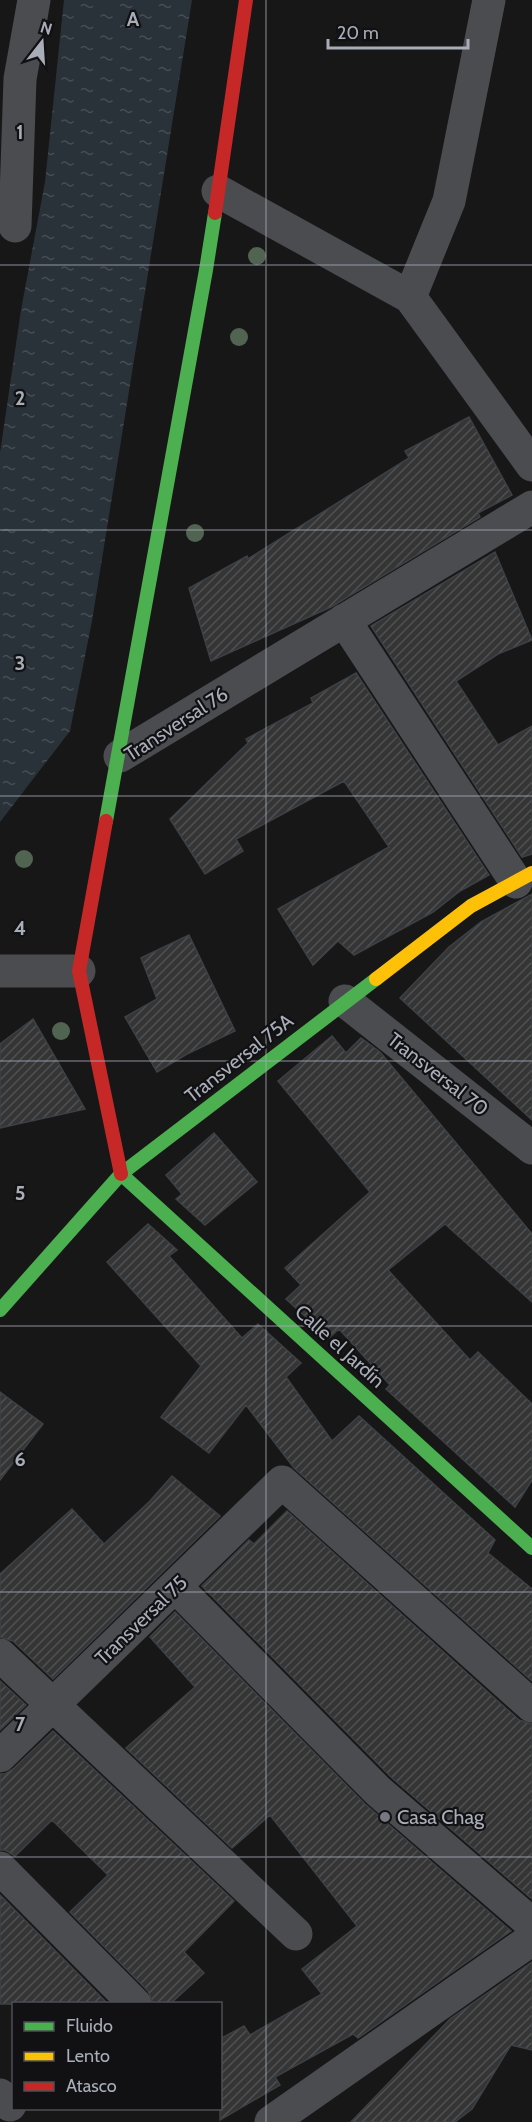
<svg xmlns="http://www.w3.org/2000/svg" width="532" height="2122" font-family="Cabin,sans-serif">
  <defs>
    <pattern id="water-ripples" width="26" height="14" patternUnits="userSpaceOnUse" patternTransform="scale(1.5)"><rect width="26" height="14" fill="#2a3239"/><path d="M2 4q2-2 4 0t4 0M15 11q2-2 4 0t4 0" fill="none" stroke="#464d54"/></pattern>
    <pattern id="building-hatch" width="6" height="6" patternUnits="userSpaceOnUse" patternTransform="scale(1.5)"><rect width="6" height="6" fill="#353536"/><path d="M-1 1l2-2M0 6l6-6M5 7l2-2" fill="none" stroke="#4f5051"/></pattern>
  </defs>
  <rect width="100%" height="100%" fill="#171717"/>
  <!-- water -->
  <path fill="url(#water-ripples)" d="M 64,0 L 192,0 L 92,621 L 70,731 L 0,822 L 0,453 L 21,310 L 45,182 Z"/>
  <!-- building -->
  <path fill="url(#building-hatch)" stroke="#3f4043" stroke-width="1.5" d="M 469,417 L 512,495 L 478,513 L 480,517 L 331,607 L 211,661 L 189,588 L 247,556 L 248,559 L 409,458 L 405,451 Z
    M 495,552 L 532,640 L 498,654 L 456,681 L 498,745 L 532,726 L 532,854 L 522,857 L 371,626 Z
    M 356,673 L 489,875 L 460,891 L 433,912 L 354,955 L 338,941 L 313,965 L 278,909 L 389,847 L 344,781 L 236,839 L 243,851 L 205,874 L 170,819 L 248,743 L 246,739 L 313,703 L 311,698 Z
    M 532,894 L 532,1120 L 400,998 L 449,947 L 481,922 Z
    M 189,935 L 235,1031 L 187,1054 L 157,1072 L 125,1017 L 157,999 L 141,958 Z
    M 33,1019 L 85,1109 L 0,1128 L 0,1044 Z
    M 332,1036 L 346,1053 L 361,1038 L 380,1052 L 532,1234 L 532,1302 L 445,1224 L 388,1270 L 470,1360 L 478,1352 L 532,1404 L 532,1480 L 515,1507 L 386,1389 L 390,1385 L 339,1329 L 329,1338 L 286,1299 L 301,1285 L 285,1268 L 370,1192 L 278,1081 Z
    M 214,1133 L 257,1182 L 205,1225 L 176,1199 L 182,1194 L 166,1175 Z
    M 148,1224 L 177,1250 L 169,1256 L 242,1338 L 258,1324 L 301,1363 L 286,1377 L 332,1441 L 359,1416 L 495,1540 L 488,1553 L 532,1589 L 532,1681 L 294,1468 L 246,1405 L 209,1453 L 161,1417 L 201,1366 L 107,1262 Z
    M 0,1392 L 43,1424 L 0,1480 Z
    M 172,1476 L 220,1516 L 53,1679 L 13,1641 L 0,1637 L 0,1574 L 72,1509 L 104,1544 L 149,1502 Z
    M 287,1511 L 519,1720 L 532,1724 L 532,1899 L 391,1777 L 202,1586 L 249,1540 L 254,1544 Z
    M 175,1612 L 365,1804 L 511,1931 L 358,2038 L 353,2034 L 275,2077 L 280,2085 L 220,2120 L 220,2039 L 244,2026 L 250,2035 L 322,1994 L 302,1969 L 357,1926 L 270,1815 L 232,1848 L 126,1748 L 195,1687 L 150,1637 Z
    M 0,1681 L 26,1705 L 0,1730 Z
    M 53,1731 L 234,1901 L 184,1952 L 204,1973 L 170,2004 L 153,2004 L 148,1991 L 70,1912 L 108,1875 L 52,1820 L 15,1856 L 5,1850 L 0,1850 L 0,1774 L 5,1774 L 13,1769 Z
    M 0,1895 L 108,2004 L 0,2004 Z
    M 532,1962 L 532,2050 L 511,2045 L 472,2109 L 455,2122 L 351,2122 L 450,2019 Z"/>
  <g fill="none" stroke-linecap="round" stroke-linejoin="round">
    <!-- street -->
    <path stroke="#4b4c50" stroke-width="33" d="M 218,191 L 410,297 L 532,465
      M 15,226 L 20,79 L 34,0
      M 410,297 L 449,201 L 489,0
      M 344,620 L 516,882
      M 120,756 L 532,507
      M 0,971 L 79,971
      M 345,1001 L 532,1148
      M 176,1587 L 378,1791 L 532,1924
      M 0,1655 L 296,1934
      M 0,1756 L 282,1482 L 532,1706
      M 0,1868 L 135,2004
      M 0,2095 L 10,2105
      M 271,2122 L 532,1939"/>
    <!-- fast -->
    <path stroke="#4caf50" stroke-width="14" d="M 106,821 L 206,270 L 215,213
      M 121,1174 L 532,1548
      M 0,1310 L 121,1174 L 376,979"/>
    <!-- slow -->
    <path stroke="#ffc107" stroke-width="14" d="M 376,979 L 471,906 L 532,873"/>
    <!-- jam -->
    <path stroke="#c62828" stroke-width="14" d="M 215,213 L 246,0
      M 106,821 L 79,971 L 121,1174"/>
  </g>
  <!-- trees -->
  <g fill="#506451">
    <circle cx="257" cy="256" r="9"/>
    <circle cx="239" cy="337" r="9"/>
    <circle cx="195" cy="533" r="9"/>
    <circle cx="24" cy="859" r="9"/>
    <circle cx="61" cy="1031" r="9"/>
  </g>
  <!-- grid -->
  <path fill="none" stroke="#a8adb8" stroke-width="1.5" stroke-opacity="0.55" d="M 266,0 L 266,2122M 0,265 L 532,265M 0,530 L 532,530M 0,796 L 532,796M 0,1061 L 532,1061M 0,1326 L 532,1326M 0,1592 L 532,1592M 0,1857 L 532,1857"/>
  <!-- markers -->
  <circle fill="#757880" stroke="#111113" stroke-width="2" cx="385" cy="1817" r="6"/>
  <g text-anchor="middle" stroke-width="4.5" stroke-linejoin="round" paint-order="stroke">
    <!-- street labels -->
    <g font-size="20" fill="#a8adb8" stroke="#111113">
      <text transform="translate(176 724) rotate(-33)" y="7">Transversal 76</text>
      <text transform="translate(239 1058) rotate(-38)" y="7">Transversal 75A</text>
      <text transform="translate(438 1074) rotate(38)" y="7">Transversal 70</text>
      <text transform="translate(340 1346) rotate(42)" y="7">Calle el Jardín</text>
      <text transform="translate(141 1620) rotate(-44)" y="7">Transversal 75</text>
    </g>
    <!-- poi labels -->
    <g font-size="20" fill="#a8adb8" stroke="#111113" text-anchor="start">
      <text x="397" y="1824">Casa Chag</text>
    </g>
  </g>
  <g font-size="20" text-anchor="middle" font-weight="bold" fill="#a8adb8" stroke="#111113" stroke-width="4.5" stroke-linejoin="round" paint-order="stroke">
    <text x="133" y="26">A</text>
    <text x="20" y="139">1</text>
    <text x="20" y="405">2</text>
    <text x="20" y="670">3</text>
    <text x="20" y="935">4</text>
    <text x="20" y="1200">5</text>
    <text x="20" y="1466">6</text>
    <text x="20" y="1731">7</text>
  </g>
  <!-- legend -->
  <rect x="12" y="2002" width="210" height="108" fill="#111113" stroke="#4d4f55" stroke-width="1.5"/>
  <rect x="24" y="2022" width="30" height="9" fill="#4caf50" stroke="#4d4f55" stroke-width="1.5"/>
  <text x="66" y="2032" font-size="18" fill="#a8adb8">Fluido</text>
  <rect x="24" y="2052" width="30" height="9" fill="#ffc107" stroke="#4d4f55" stroke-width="1.5"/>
  <text x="66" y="2062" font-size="18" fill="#a8adb8">Lento</text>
  <rect x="24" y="2082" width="30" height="9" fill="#c62828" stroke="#4d4f55" stroke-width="1.5"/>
  <text x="66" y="2092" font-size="18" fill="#a8adb8">Atasco</text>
  <!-- north arrow -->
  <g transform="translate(42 42) rotate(17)" stroke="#111113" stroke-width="4.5" paint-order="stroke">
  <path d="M0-4.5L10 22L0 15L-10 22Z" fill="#a8adb8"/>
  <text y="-9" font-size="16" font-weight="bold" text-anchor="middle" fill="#a8adb8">N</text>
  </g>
  <!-- scale -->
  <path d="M328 39v9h140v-9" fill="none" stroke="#a8adb8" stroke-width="3"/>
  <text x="337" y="39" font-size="18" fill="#a8adb8" stroke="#111113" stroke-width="4.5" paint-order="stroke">20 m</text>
</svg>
